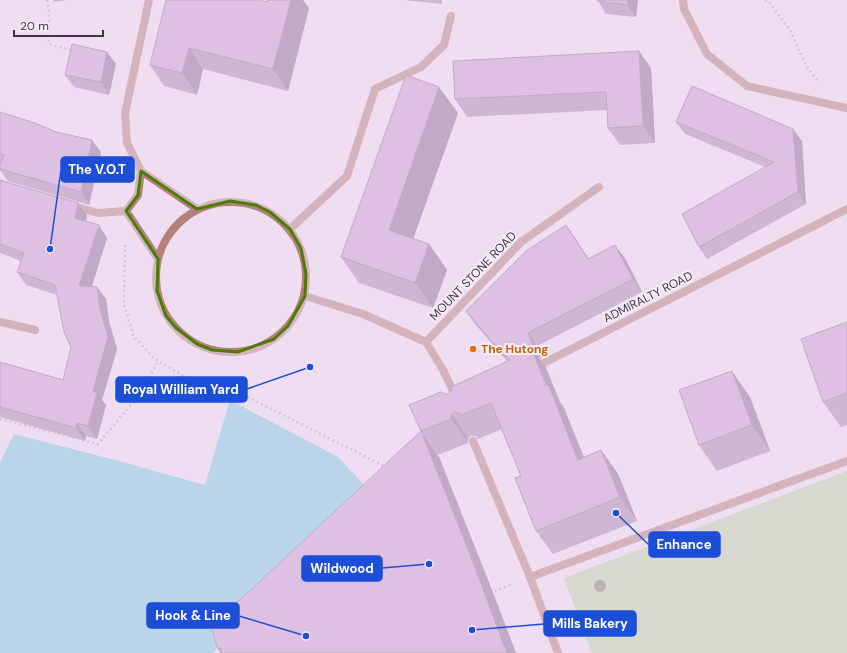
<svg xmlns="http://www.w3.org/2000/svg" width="847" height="653" font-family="'DM Sans',sans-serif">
  <rect width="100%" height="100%" fill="#efddf2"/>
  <!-- green -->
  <path fill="#bad3a4" d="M 847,471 L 847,653 L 592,653 L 564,578 Z"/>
  <!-- water -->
  <path fill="#7bcae0" d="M 230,400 L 338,457 L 377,499 L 229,633 L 213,653 L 0,653 L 0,463 L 14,434 L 119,461 L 205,485 Z"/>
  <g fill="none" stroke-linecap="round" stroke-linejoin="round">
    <!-- path -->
    <path stroke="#b7a9ba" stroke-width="2.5" stroke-dasharray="2 3" stroke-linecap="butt" d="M 47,0 L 49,12 L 49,44 L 73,51
      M 765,0 L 768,1 L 790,30 L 806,66 L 818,81
      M 125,245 L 124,305 L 134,337 L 155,359 L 185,377 L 232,389 L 384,466 L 384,468
      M 0,419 L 98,444 L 141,393 L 158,361
      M 490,593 L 513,584"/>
    <!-- service -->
    <path stroke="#b4817a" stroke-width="8" d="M 290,229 L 347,176 L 375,89 L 421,67 L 444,45 L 451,16
      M 0,322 L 35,330
      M 473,441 L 530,577 L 558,653
      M 530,577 L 847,461"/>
    <!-- minor -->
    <path stroke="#b4817a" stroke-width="8" d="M 683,0 L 684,9 L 707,54 L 747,86 L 847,108
      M 141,171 L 197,209
      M156 277a75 75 0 1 1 150 0a75 75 0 1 1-150 0Z
      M 72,206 L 98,213 L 126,211
      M 126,211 L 138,195 L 141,171 L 127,143 L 125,113 L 149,0
      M 126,211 L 158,259
      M 305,296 L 363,314 L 426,342 L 443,370 L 456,397
      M 426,342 L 521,242 L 599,187
      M 534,368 L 847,209"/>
  </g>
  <!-- trees -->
  <circle fill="#7c7e70" cx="600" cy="586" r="6"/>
  <!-- wall -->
  <path fill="#ab87b1" d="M 53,0 L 67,0 L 54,2 Z
    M 404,0 L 442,0 L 442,4 Z
    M 638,0 L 636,17 L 606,14 L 598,1 Z
    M 267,2 L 309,8 L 288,91 L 203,69 L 197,95 L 164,86 L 150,65 Z
    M 116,64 L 109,95 L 74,87 L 65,75 Z
    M 651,68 L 655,143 L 620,145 L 608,128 L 607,110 L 467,117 L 455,99 Z
    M 0,112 L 101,152 L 89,205 L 8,181 L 0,170 L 1,164 L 0,164 Z
    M 458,113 L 413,239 L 429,244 L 447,270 L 433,308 L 359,283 L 341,257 Z
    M 676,122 L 802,141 L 806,204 L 707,259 L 699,247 L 765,167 L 685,134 Z
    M 0,180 L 87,215 L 86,221 L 107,238 L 92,286 L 97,287 L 106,299 L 109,321 L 117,349 L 102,400 L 106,405 L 97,439 L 86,436 L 85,441 L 0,417 L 0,362 L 63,380 L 71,347 L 57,295 L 26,285 L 17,272 L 21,261 L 0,253 Z
    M 566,225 L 588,258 L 625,258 L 642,292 L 537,346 L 542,358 L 540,359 L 546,368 L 560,402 L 564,408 L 584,457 L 601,450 L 618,474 L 637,521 L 553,554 L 536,531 L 521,476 L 502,429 L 478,439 L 476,436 L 471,436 L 468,438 L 468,443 L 438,455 L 421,431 L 445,394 L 449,394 L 507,361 L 475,324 L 466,311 Z
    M 847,322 L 847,425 L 841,427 L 823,402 Z
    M 750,397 L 770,451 L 717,471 L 699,445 Z
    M 439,457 L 488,580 L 516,653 L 220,653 L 218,649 Z"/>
  <!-- shaded-wall -->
  <path fill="#8b6e90" d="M 291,0 L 303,0 L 309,8 L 288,91 L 273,69 Z
    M 628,0 L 638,0 L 636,17 L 627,5 Z
    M 189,48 L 203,69 L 197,95 L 182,73 Z
    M 639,51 L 651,68 L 655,143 L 643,126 Z
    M 107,52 L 116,64 L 109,95 L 101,82 Z
    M 439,87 L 458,113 L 407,256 L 389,230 Z
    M 793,129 L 802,141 L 806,204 L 798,192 Z
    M 92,140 L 101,152 L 89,205 L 81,192 Z
    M 78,203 L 87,215 L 84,230 L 75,218 Z
    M 99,225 L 107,238 L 88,298 L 79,286 Z
    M 566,225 L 575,238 L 597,272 L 588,259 Z
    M 429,244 L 447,270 L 433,308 L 415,283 Z
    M 615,245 L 625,258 L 642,292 L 633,279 Z
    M 97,287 L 106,299 L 109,321 L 117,349 L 102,400 L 106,405 L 97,439 L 88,426 L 93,391 L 100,309 Z
    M 528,333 L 537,346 L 542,358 L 533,345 Z
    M 530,345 L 546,368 L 560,402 L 564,408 L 594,483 L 578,460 Z
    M 732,371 L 750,397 L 770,451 L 752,425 Z
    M 452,414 L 468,438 L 468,443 L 451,419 Z
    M 77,423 L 86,436 L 85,441 L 76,428 Z
    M 421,431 L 439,457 L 488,580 L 516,653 L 507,653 Z
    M 601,450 L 618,474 L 637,521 L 620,497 Z"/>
  <!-- building -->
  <path fill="#c79dce" stroke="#8b6e90" d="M 166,0 L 258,0 L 267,2 L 267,0 L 291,0 L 273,69 L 189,48 L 182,73 L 150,65 Z
    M 597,0 L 628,0 L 627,5 L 598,1 Z
    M 72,44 L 107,52 L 101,82 L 65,75 Z
    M 639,51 L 643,126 L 608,128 L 606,92 L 455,99 L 453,61 Z
    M 406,75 L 439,87 L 389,230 L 429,244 L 415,283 L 341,257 Z
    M 692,86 L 793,129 L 798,192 L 699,247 L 682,214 L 774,162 L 676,122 Z
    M 0,112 L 35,123 L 56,132 L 92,140 L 81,192 L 0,169 L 0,166 L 4,155 L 0,154 Z
    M 0,180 L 78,203 L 75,218 L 99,225 L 79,286 L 97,287 L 100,309 L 108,337 L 93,391 L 97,393 L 88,426 L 77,423 L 76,428 L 0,407 L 0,362 L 63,380 L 71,347 L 64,332 L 55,285 L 17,272 L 24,253 L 0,244 Z
    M 566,225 L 588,259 L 615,245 L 633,279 L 528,333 L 533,345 L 531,346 L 530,345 L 505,355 L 506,356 L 505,357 L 466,311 L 526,251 Z
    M 847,322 L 847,393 L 823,402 L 801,339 Z
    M 530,345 L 546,385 L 548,384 L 578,460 L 601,450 L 620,497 L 536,531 L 515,478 L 521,476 L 491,403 L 461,415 L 459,413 L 454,412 L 452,414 L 451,419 L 421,431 L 409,405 L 441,392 L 445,394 L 449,394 L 452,390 L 451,387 L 510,360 L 505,355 Z
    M 732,371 L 752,425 L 699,445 L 679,390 Z
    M 421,431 L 470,554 L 507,653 L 222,653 L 221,648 L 218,649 L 211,627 Z"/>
  <!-- marked area -->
  <path d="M0 0H847V653H0ZM 141,171 L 197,209 L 230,201 L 256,205 L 270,212 L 290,229 L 301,248 L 306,274 L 305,296 L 288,326 L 274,339 L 238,352 L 212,350 L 197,344 L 176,328 L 166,316 L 157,291 L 158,259 L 126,211 L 138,195 Z" fill="#efddf2" fill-opacity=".55" fill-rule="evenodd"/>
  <path fill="none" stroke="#4d7c05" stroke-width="3" stroke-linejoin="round" d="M 141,171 L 197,209 L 230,201 L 256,205 L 270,212 L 290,229 L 301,248 L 306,274 L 305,296 L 288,326 L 274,339 L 238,352 L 212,350 L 197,344 L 176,328 L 166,316 L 157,291 L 158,259 L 126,211 L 138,195 Z"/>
  <!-- markers -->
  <circle fill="#e8710a" stroke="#faebfc" stroke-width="1.5" cx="473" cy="349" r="4"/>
  <g text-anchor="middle" stroke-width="4" stroke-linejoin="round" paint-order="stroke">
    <!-- street labels -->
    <g font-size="12" fill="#3d363e" stroke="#faebfc">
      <text transform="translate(473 276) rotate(-46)" y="4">MOUNT STONE ROAD</text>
      <text transform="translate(648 297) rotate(-27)" y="4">ADMIRALTY ROAD</text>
    </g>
    <!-- food labels -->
    <g font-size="12" font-weight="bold" fill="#c56008" stroke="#faebfc" text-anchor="start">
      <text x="481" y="353">The Hutong</text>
    </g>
  </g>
  <!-- callouts -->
  <path fill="none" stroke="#1d4ed8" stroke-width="1.5" d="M50 249L61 170M310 367L247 389M616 513L649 545M429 564L382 568M306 636L239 616M472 630L544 624"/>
  <g fill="#1d4ed8" stroke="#faebfc" stroke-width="1.5">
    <circle cx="50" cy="249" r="4"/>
    <circle cx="310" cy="367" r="4"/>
    <circle cx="616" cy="513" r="4"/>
    <circle cx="429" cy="564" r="4"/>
    <circle cx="306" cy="636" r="4"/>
    <circle cx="472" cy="630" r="4"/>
  </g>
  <g fill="#1d4ed8" stroke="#1d4ed8" stroke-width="1.5">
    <rect x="61" y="157" width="73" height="25" rx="4"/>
    <rect x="116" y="377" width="131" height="25" rx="4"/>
    <rect x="649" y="532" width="71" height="25" rx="4"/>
    <rect x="302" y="556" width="80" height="25" rx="4"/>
    <rect x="147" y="603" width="92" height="25" rx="4"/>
    <rect x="544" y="611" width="92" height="25" rx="4"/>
  </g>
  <g font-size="13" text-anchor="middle" font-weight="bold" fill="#fff">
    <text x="97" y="174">The V.O.T</text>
    <text x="181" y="394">Royal William Yard</text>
    <text x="684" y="549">Enhance</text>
    <text x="342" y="573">Wildwood</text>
    <text x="193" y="620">Hook &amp; Line</text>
    <text x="590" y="628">Mills Bakery</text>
  </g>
  <!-- scale -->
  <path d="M14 30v6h89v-6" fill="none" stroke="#3d363e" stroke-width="2"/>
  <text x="20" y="30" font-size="12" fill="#3d363e" stroke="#faebfc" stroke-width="3" paint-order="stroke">20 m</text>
</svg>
